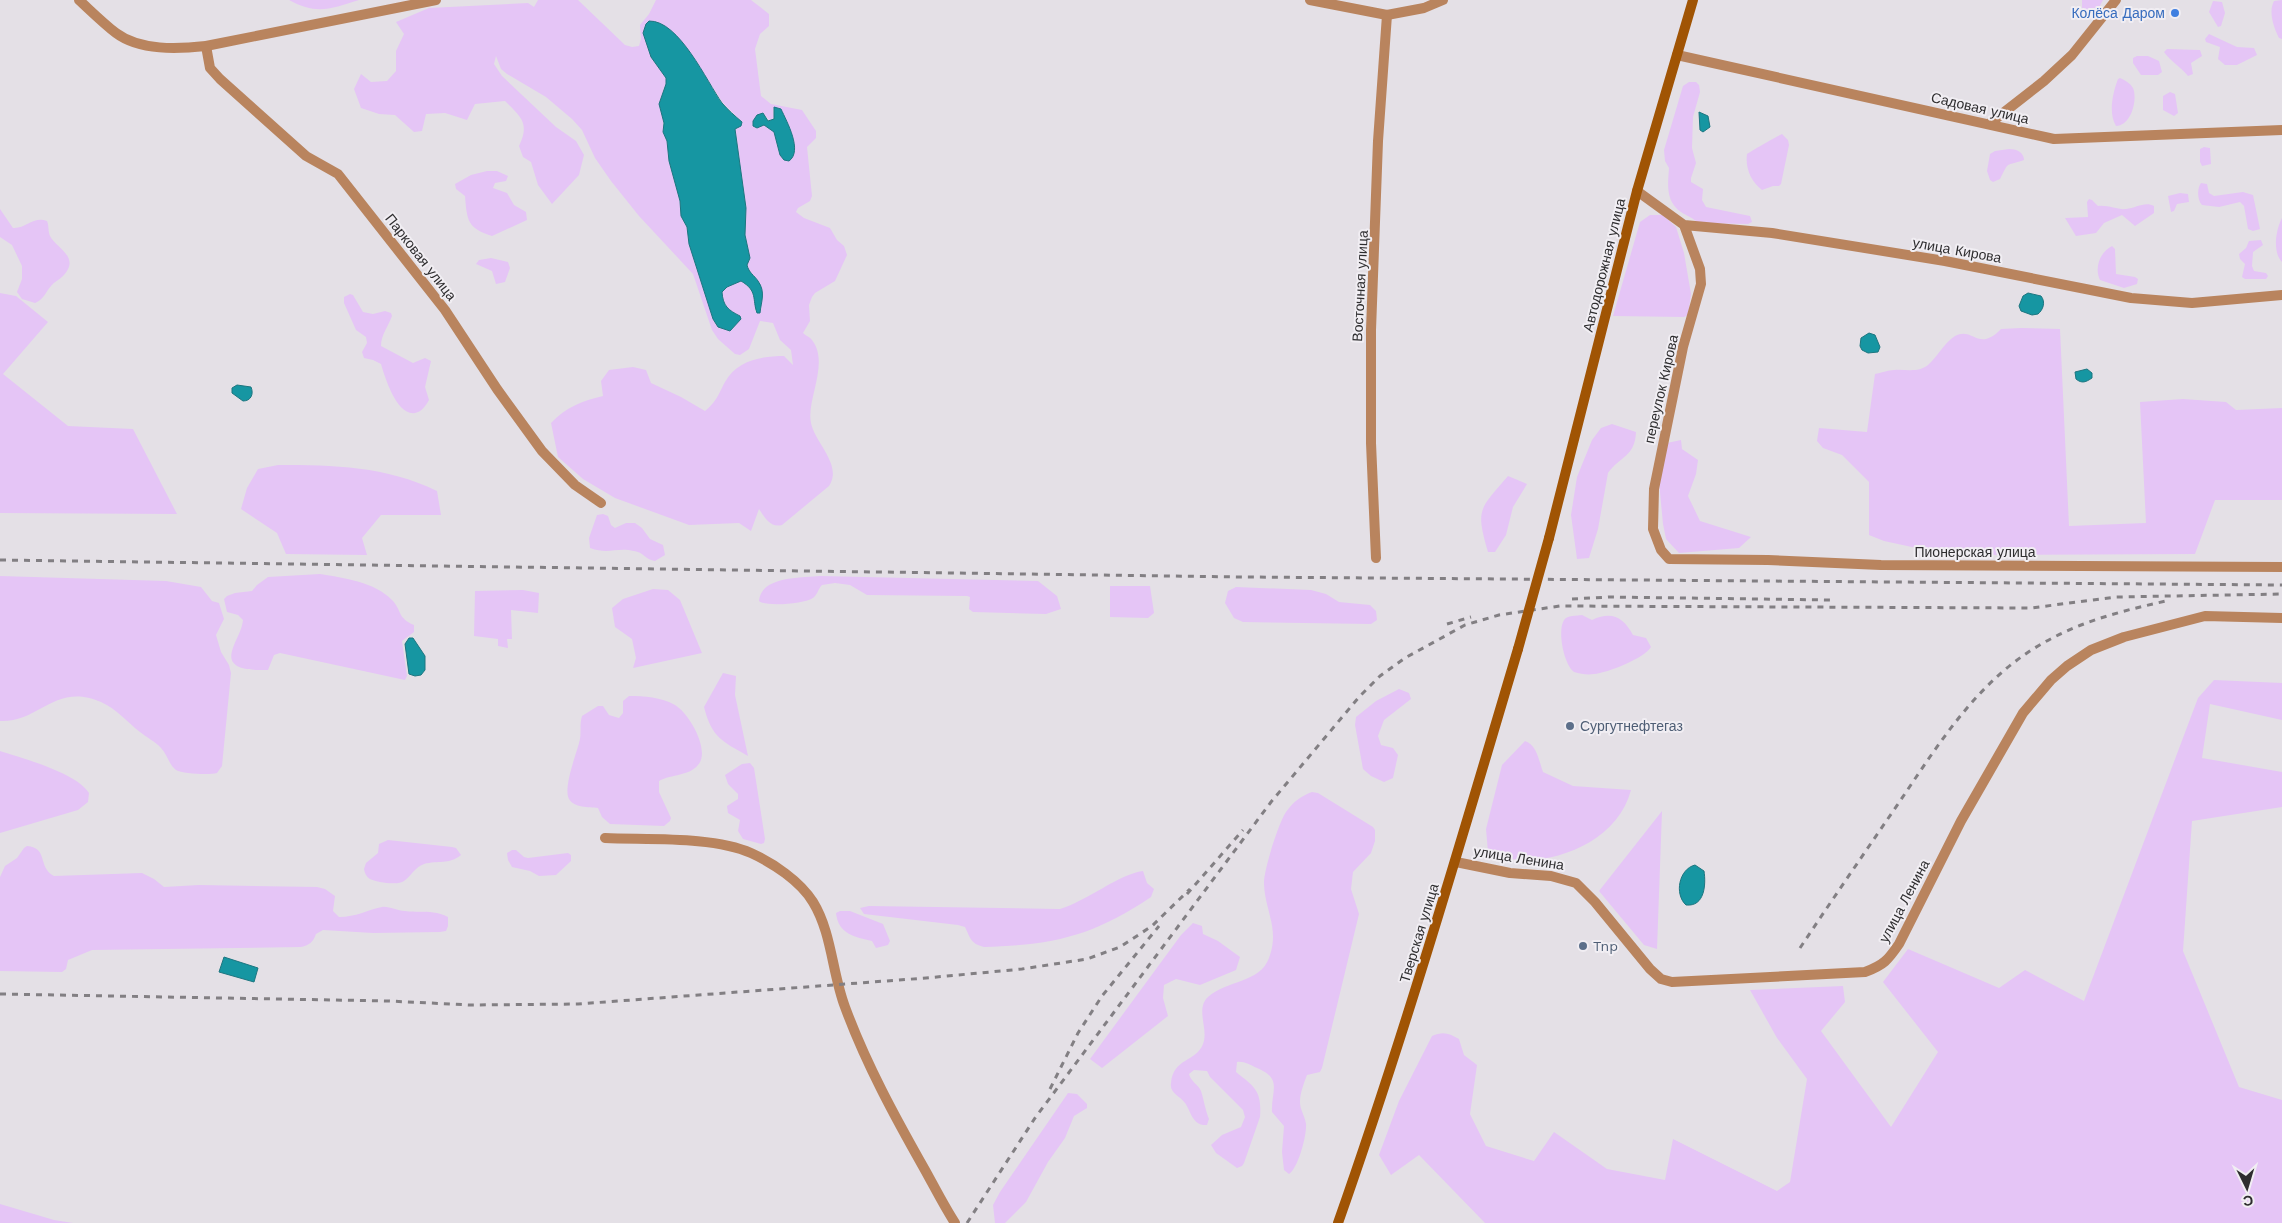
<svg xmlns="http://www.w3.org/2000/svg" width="2282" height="1223" viewBox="0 0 2282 1223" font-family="'Work Sans',sans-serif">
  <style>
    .green { fill: #e5c5f6; fill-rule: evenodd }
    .water { fill: #1696a2; stroke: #1d7680 }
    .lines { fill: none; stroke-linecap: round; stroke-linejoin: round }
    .minor { stroke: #b9845e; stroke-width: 10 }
    .tertiary { stroke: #b9845e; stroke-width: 10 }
    .secondary { stroke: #a05404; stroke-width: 10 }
    .rail { stroke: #827f83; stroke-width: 3; stroke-dasharray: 6 6; stroke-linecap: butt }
    .secondary-bridge { stroke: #a05404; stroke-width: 10 }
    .shop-dot { fill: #3f7fe0; stroke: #f1eef3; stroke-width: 2 }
    .service-dot { fill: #5c6f8a; stroke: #f1eef3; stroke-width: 2 }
    .labels { text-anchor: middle; stroke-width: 4; stroke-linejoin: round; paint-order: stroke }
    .shop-label { font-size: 14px; fill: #366cbe; stroke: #f1eef3; text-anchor: end }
    .street-label { font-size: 14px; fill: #2e2d2f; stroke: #f1eef3 }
    .service-label { font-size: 14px; fill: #4e5e75; stroke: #f1eef3; text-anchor: start }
  </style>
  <rect width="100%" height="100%" fill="#e4e0e6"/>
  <path class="green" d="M289 0H359C331 9 316 15 289 0Z
    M538 0H578L625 45 632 47 639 46 641 39 640 25 649 14 656 0H751L769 14V26L760 34 755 49 761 96 771 104 802 110 816 131V138L807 147 812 196 810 201 798 208 796 212 804 218 830 228 837 240 844 246 847 255 835 281 815 293 812 297 809 305 810 321 803 333C806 336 810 337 812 340 830 363 806 400 811 423 815 443 843 465 829 486L782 525C770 528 765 518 759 509L751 531 739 523 689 525 615 498 583 479 558 457 551 423C566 407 582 401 603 396L601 381 609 370 633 367 646 370 651 383 681 397 705 411C717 401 718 395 725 382 737 360 762 356 784 356L793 365 791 350 780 340 773 323 760 321 749 349 740 355 735 354 718 339 712 330 693 274 639 216 611 181 595 158 582 130 572 119 546 97 507 74 501 69 496 56 494 64 502 76 556 127 576 141 584 155 579 175 552 204 538 185 531 162 523 157 519 146C530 123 521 117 505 101L475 104 467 120 445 113 426 114 422 131 414 132 395 115 379 114 361 108 354 89 361 74 371 82 387 81 396 71V51L404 34 396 22 429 8 528 3 534 7ZM646 24 693 58 723 103 742 122 735 129 746 208 745 235 750 258 747 265C749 273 755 275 758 281 764 292 761 302 760 313L755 311C757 298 752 288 741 281L726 287 722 292C723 306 728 310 740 316L733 329 689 244 687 227 681 216 680 201 669 161 667 141 663 132V90L666 84V78L651 57 643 33ZM773 108 793 138 795 153 780 155 774 132 764 125H760L757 115 763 113 770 121 774 117Z
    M2082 0H2103L2095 15 2085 19 2082 17Z
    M2282 0V39L2279 38C2274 28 2268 12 2274 1Z
    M2213 1 2222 2 2225 13 2221 26 2218 27 2209 12Z
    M2209 34 2237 47 2254 48 2257 55 2237 65H2225L2218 59 2220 47 2206 42 2205 39Z
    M2167 49 2200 50 2202 56 2191 63 2193 74 2188 76C2180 66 2171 62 2164 52Z
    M2137 56H2148L2159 61 2162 72 2158 75H2141L2133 63V58Z
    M2120 78C2125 80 2130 83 2133 88 2138 100 2131 126 2116 126 2108 113 2113 92 2118 79Z
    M1689 82H1696L1699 85 1700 92 1693 117 1692 148 1696 163 1691 178V182L1703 189 1702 200 1706 207 1750 216 1752 222 1748 224 1698 223C1692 217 1687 216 1681 212 1665 201 1668 183 1669 168L1665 161 1664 150 1683 86Z
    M2170 92 2175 94 2178 113 2174 116 2163 110V96Z
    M1782 134 1788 140 1789 145 1781 184 1779 186H1773L1762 190C1751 182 1745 168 1747 154 1751 151 1779 135 1782 134Z
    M2204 147 2210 148 2211 164 2202 166 2200 162V149Z
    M2009 149C2016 149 2024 152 2024 160 2004 167 2010 160 2000 179L1993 182 1990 180 1987 171 1990 154 1995 151Z
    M487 171H497L508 176 506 181 495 183 493 188 507 193 514 205 526 212 527 220 492 236C467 228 467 220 465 196L456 189 455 184 471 175Z
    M2201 183 2207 184 2209 193 2214 196 2243 192 2253 195 2260 229 2253 231 2248 229 2244 206 2240 202 2219 207 2202 205C2197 200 2197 188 2201 183Z
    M2180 193 2188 194 2189 202 2177 204 2174 211 2171 212 2168 196Z
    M2089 199 2092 200 2098 206C2109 205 2118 210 2126 209 2136 208 2145 201 2154 206V213L2135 226 2122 215 2104 223 2096 233 2076 236 2065 218 2088 217 2087 202Z
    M0 209 13 228C26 229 33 216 47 221 49 225 48 232 50 236 57 249 81 257 63 276 59 280 54 282 51 286 45 293 44 299 35 303L22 299 17 292 22 279V266L12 245 0 237Z
    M1650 215H1663L1676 227 1684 253 1691 294 1688 315 1684 317 1613 316 1640 222Z
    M2282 218V262C2272 252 2276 229 2282 218Z
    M2261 240 2263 245 2253 252 2252 266 2254 271 2266 273 2268 276 2266 279H2245L2242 277 2245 264 2240 259 2239 254 2246 248 2249 241Z
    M2112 246 2115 249 2116 274 2135 277 2138 279 2137 284 2124 288 2100 280C2094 268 2100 252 2112 246Z
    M491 258 508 262 510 268 505 282 496 284 492 271 476 264 479 260Z
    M0 293 16 296 48 322 3 374 68 426 133 429 177 514 0 513Z
    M350 294 353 295 363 312 373 314 385 311 391 313 392 316C388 327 381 335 381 346L413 363 425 358 431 361 425 387 429 400C426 405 422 412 415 413 397 416 385 378 381 364L373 360 364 358 362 352 367 343 366 337 356 330 344 303V297Z
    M2021 328 2060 329 2069 526 2146 523 2140 402 2183 399 2226 402 2236 410 2282 408V500H2215L2195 554 1949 555 1884 541 1869 535V482L1842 455 1823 448 1817 441 1819 428 1867 432 1875 374C1881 373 1888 370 1894 370 1906 369 1918 373 1928 365 1937 357 1945 342 1955 336 1973 326 1978 353 2001 329Z
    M1612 424 1636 432C1635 457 1620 456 1608 473L1598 529 1589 558 1577 559 1571 515 1577 477 1592 440 1601 428Z
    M1681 440 1682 449 1698 460 1696 474 1688 496 1700 521 1751 537 1739 548 1679 553 1666 539 1663 524 1659 482 1667 443Z
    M278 465C334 465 386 466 437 491L441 515H381L362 538 367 555 286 554 277 533 241 509 247 488 258 469Z
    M1508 476 1527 484 1513 507 1506 535 1495 552H1488C1475 508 1480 509 1508 476Z
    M603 514 608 516 611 525 615 528 626 523H635L642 528 650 539 663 545 665 555 655 561C646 560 643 552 634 551 616 547 609 555 590 548L589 538 597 515Z
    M320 574C344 578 375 582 392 600 402 610 397 618 414 625V632L402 641 407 676 405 680 280 653 274 655 268 670C256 670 226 672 232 651 235 640 242 631 243 620L238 615 227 612 224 599 227 596 235 593 252 591 257 585 268 577Z
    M0 576 166 581 201 587 212 601 219 603 224 619 216 635 221 652 229 665 231 673 222 766 217 773C210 775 183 774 176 770 169 765 167 754 161 748 155 741 147 738 140 732 127 722 117 709 101 702 55 682 39 723 0 721Z
    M820 576 1038 581 1057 596 1061 609 1046 614 973 612 969 609 970 597 967 596 867 595 850 585 835 583 822 585C818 589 818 594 813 598 805 604 765 607 759 601 761 576 801 578 820 576Z
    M1110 586H1150L1154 613 1148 618 1110 617Z
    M1236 587 1311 590 1326 594 1339 602 1370 605 1376 611 1377 620 1371 624 1243 622 1234 618 1225 603 1228 591Z
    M653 589 668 590 680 600 702 653 633 668 636 658 632 639 615 627 612 608 623 599Z
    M523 590 539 593 538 613 511 610 512 639H507L508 648 498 646V639L474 636 475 591Z
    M1582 615 1592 620C1612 611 1623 617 1633 635L1646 638 1651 647C1645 658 1607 673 1594 674 1587 675 1581 674 1574 672 1564 665 1557 631 1564 620 1567 615 1577 616 1582 615Z
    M723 673 736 676 735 695 748 756C722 741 712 738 704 707Z
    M2214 680 2282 683V720L2210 704 2202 758 2282 772V807L2192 821 2183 951 2239 1087 2282 1100V1223H1485L1419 1155 1391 1175 1379 1155 1399 1101 1432 1036C1443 1031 1449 1033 1459 1039L1464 1055 1477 1065 1470 1114 1486 1146 1534 1161 1554 1132 1607 1169 1665 1180 1673 1139 1777 1191 1790 1182 1807 1079 1777 1038 1750 990 1843 986 1845 1002 1821 1031 1891 1127 1938 1052 1883 982 1908 949 1999 988 2025 970 2084 1001 2198 698Z
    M1399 689 1409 693 1411 699 1384 720 1378 736 1381 745 1393 748 1398 755 1393 778 1384 782 1371 776 1363 769 1355 725 1356 717 1376 701Z
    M629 696C644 696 661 697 675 705 689 713 711 751 698 765 689 776 672 774 659 781V792L671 818 670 821 664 826 610 824 602 817 598 808C589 807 574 808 569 799 563 788 576 755 579 743 582 734 579 725 582 716L598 706H603L609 715 619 718 623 713V701Z
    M1525 741C1537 745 1539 761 1543 772L1573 786 1631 790C1619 836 1567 861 1522 860 1511 860 1498 855 1488 852L1486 829 1502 765Z
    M0 751C22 758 77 773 89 793L88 802 78 810 0 833Z
    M750 763 754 768 765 839 764 843 761 844 743 839 738 831 740 820 728 813 727 806 738 799V794L728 784 725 775 742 764Z
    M1312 792 1318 793 1373 827 1375 830V841L1371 853 1353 872 1351 889 1359 914 1322 1068 1320 1072 1307 1075C1304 1083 1300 1093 1300 1102 1300 1110 1305 1116 1306 1124 1307 1135 1298 1169 1289 1174L1284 1170 1282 1152 1284 1126 1272 1112C1271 1090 1283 1079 1257 1068 1250 1065 1244 1061 1237 1062L1236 1072C1255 1087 1262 1091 1260 1117L1244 1163 1242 1166 1237 1168 1216 1153 1211 1145 1222 1135 1241 1127 1245 1117 1243 1110 1210 1077 1207 1071 1194 1070 1189 1074C1191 1082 1198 1084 1201 1091 1204 1100 1205 1109 1209 1119L1207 1125C1192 1126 1191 1111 1185 1103 1180 1096 1169 1093 1171 1083 1173 1058 1196 1062 1203 1044 1209 1029 1195 1009 1208 997 1227 980 1260 983 1269 958 1280 929 1265 911 1264 884 1263 872 1279 822 1286 812 1293 802 1301 796 1312 792Z
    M1662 811 1657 949 1644 945 1599 891Z
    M388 840 452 847 456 848 461 855C449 865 438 860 424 864 415 867 411 876 404 881 398 886 376 882 370 879 366 876 365 874 364 869L366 863 378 853 379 844Z
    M27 846C49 848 37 867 54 876L142 873 154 879 164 887 199 885 317 887 325 889 335 896 333 911 339 917C356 917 367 910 382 907 389 906 397 911 405 911 420 913 433 909 448 917V926L446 931 440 932 373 933 323 930 316 934C313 942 310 945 301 947L92 950 68 960 66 969 62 972 0 971V877L5 866 17 858 24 848Z
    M512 850H516L524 857 528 858 568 853 571 855V861L556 875 539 876 530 871 512 867 508 860 507 853Z
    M1143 871 1147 883 1154 889 1151 897C1093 936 1054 945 984 947 970 943 971 939 965 927L958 925 864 914 860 908 869 906 1060 909C1087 901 1119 874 1143 871Z
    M840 911H850L883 924 890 941 888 945 876 948 872 941C855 937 838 934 836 913Z
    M1193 923 1202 926 1203 934 1218 941 1240 957 1236 970 1200 985 1176 979 1164 985 1163 998 1168 1016 1102 1068 1090 1059 1181 935Z
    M1068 1093 1077 1094 1087 1104V1108L1074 1116 1065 1138 1048 1162 1026 1202 1005 1223H995L993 1205 1000 1192Z
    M0 1204 54 1220 73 1223H0Z"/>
  <path class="water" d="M649 21C679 20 707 82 722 103 728 110 735 116 742 122L741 126 735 129 746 208 745 235 750 258 747 265C749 273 754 275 758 281 766 292 761 302 760 313H757C752 299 758 291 741 281L727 287 722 292C723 306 728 310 740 316L741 319 730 331 718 327 713 319 689 244 687 227 681 216 680 201 669 161 667 141 663 132 664 123 659 104 666 84V78L651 57 643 33 646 24Z
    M774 107 781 109C787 122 803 151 789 161L784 160 780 155 774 132 764 125 757 128 753 126V121L757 115 763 113 768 121 774 119Z
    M1699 112 1708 116 1710 127 1703 132 1700 130Z
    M2028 293 2041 296C2046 302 2043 310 2038 314L2032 315 2021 311 2019 306 2023 296Z
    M1869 333 1875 335 1880 347 1878 352 1868 353 1862 350 1860 346 1861 338Z
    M2087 369 2092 373V378C2086 382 2082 384 2076 379L2075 372Z
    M237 385 251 387C254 394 251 401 243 401L232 393V388Z
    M409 638H413L425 656V670L421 675 415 676 409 674 405 644Z
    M1695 865 1704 871C1706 884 1705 907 1686 905 1674 894 1679 869 1695 865Z
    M224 957 258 968 254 982 219 972Z"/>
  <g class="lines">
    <path class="minor" d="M206 46 210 68 220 79 306 156 338 174 445 310 497 389 542 451 575 485 601 503
      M1677 55 2054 139 2282 130
      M1989 124 2044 81 2072 55 2116 0
      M1637 191 1684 225 1772 233 1945 261 2131 298 2192 303 2282 295
      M1684 225 1700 269 1701 284 1683 347 1654 489 1653 529 1661 550 1669 559 1768 560 1881 565 2282 567
      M1376 558 1371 443V330L1378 141 1387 15
      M605 838C647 840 714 836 751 853 773 863 800 881 813 902 832 933 832 973 845 1007 866 1064 895 1117 925 1170 935 1188 944 1206 955 1223
      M1456 862 1510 873 1551 876 1576 883 1595 902 1650 969 1661 979 1672 982 1865 972C1884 965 1888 960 1899 944L1961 821 2023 713 2051 680 2067 666 2091 650 2124 637 2205 616 2282 618"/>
    <path class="tertiary" d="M79 0C91 11 103 23 116 33 140 51 178 49 206 46L436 0
      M1310 0 1387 15 1424 8 1443 0"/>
    <path class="secondary" d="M1549 538 1637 191 1693 0
      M1338 1223C1405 1033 1461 841 1518 649"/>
    <path class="rail" d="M0 560 1245 577 2282 585
      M1572 599 1609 597 1832 600
      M1447 624 1471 617
      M1187 894 1243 830
      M1800 948C1832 900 1865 852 1898 804 1938 745 1976 683 2038 646 2078 622 2121 611 2166 601
      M0 994 389 1001 470 1005 578 1004 926 978 1022 969 1087 959 1120 947 1152 926 1190 889
      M1050 1089 1078 1033 1102 996 1159 926
      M967 1223 1035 1118 1271 802 1359 697 1380 676 1405 658 1465 625 1499 615 1560 606 2031 608 2116 597 2282 594"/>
    <path class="secondary-bridge" d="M1518 649 1549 538"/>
  </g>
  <circle class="shop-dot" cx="2175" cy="13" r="5"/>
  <g class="service-dot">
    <circle cx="1570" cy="726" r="5"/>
    <circle cx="1583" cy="946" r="5"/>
  </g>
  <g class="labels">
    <g class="shop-label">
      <text x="2165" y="18">Колёса Даром</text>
    </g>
    <g class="street-label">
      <text transform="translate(1980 108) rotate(13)" y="5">Садовая улица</text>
      <text transform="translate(1957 250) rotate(10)" y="5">улица Кирова</text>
      <text transform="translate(421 257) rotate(52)" y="5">Парковая улица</text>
      <text transform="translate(1604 265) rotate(-76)" y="5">Автодорожная улица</text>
      <text transform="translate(1360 286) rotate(-87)" y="5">Восточная улица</text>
      <text transform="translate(1661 389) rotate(-77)" y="5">переулок Кирова</text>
      <text x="1975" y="557">Пионерская улица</text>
      <text transform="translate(1519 858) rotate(9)" y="5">улица Ленина</text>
      <text transform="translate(1904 901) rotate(-62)" y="5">улица Ленина</text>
      <text transform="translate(1419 933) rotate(-73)" y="5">Тверская улица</text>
    </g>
    <g class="service-label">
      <text x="1580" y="731">Сургутнефтегаз</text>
      <text x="1593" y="951">Tnp</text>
    </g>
  </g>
  <g transform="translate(2247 1188) rotate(175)" stroke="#f1eef3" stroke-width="4" paint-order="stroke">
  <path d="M0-4L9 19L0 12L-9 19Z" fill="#2e2d2f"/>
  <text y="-8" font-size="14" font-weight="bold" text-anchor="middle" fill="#2e2d2f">С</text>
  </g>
</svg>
